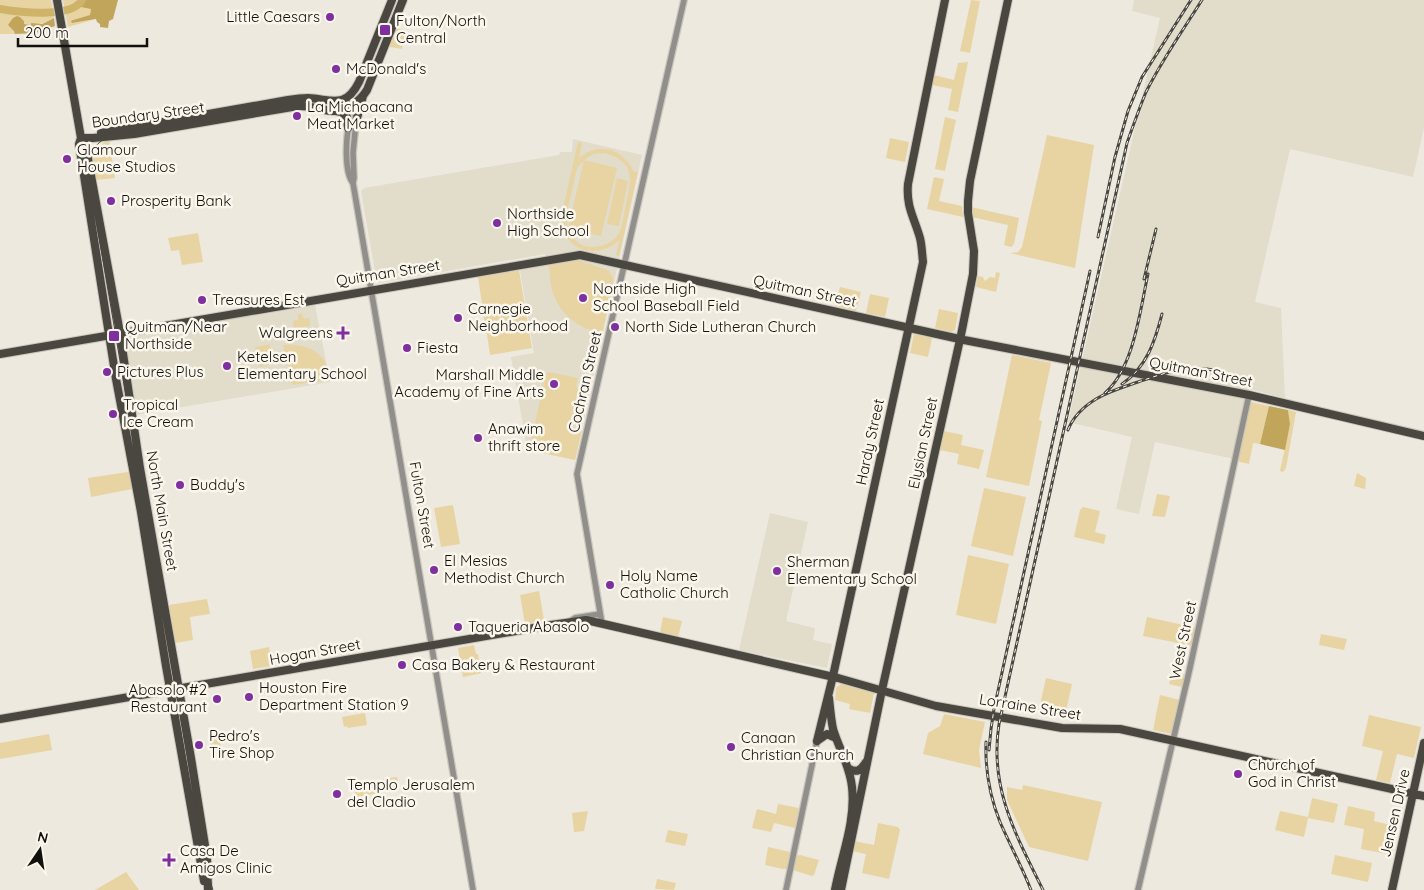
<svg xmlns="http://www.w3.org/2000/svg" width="1424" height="890" viewBox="0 0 1424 890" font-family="Quicksand,sans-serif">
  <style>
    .built { fill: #e2dcca }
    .green { fill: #e7d4a2; fill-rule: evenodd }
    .forest { fill: #c1a55b }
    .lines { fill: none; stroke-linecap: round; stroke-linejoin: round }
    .river { stroke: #cfb369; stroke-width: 8 }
    .minor-casing { stroke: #cac6bd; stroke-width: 8 }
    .major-casing { stroke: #cac6bd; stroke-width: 10 }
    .minor { stroke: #918f8b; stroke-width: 5.5 }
    .major { stroke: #4a4740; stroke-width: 8 }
    .tram { stroke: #494742; stroke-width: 1 }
    .rail-casing { stroke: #494742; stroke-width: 3 }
    .rail { stroke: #faf6ec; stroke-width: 1; stroke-dasharray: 4; stroke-linecap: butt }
    .poi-dot { fill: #7f2f9f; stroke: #faf6ec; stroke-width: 2 }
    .labels { text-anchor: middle; stroke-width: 5; stroke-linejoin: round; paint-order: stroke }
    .poi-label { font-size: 15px; fill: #13110e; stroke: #faf6ec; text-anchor: start }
    .street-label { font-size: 15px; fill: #13110e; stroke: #faf6ec }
  </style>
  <rect width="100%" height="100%" fill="#ede9de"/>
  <path class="built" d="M1134 0H1424V128L1413 177 1290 149 1255 302 1281 308 1285 398 1250 389 1234 459 1155 442 1139 514 1116 509 1132 437 1068 422 1160 18 1132 11Z
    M573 139 642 155 575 460 529 450 527 447 511 357 534 353 520 270 548 265 545 254 379 283 376 277 361 191 364 188 559 155 560 152H572Z
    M315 305 330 382 136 415 125 350 127 337Z
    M770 513 808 522 786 621 815 628 813 640 832 644 827 668 739 650Z"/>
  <path class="green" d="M0 0H51L54 18C40 24 39 26 23 24L24 21 20 17 15 31V34H0Z
    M63 0H83L82 3 91 9 90 15 73 20 72 23 93 20 68 27Z
    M971 0 980 1 970 53 960 51Z
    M395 28 406 30 402 49 390 47 388 43Z
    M968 62 958 112 948 110 952 89 932 85 934 75 954 80 958 63Z
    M945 117 956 120 945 171 935 169Z
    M1047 135 1094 145 1075 268 1010 253 1018 252 1022 247Z
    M890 138 909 142 905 162 886 158Z
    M109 139 115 178 96 180 92 158 99 146Z
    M578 142 582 143 579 158C599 141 623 148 634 172H638L619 256 616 255 619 240C606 254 581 255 569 240 563 233 562 226 561 217ZM604 153C635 161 632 178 626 204 624 212 623 223 620 231 614 245 594 251 580 244 574 240 571 235 568 229L601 236 617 168 584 160 593 154ZM584 160 568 229 566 217 577 168Z
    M934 177 944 179 939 201 962 206 963 217 927 209Z
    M617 178 628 181 619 226 607 224Z
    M971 207 1019 218 1014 244 1011 247 1004 245 1008 225 972 217Z
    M198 233 203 262 182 265 179 250 171 251 168 238Z
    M577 260 608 270 613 278V286L602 333C580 329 560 315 553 293 550 284 550 274 549 265Z
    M519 270 532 348 490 355 487 334 474 325 485 323 483 315 473 316 475 310 482 304 478 277Z
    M996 272 1000 273 996 292 976 287 978 276 983 277 985 281 990 277 995 278Z
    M840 287 861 292 856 311 835 306Z
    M870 294 889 298 885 317 866 313Z
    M939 309 958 313 955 330 951 332 935 328Z
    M301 313 304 319 309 318 310 326 294 328 293 321 298 320V315Z
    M914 334 932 338 928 357 910 353Z
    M270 344 274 364 259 367 255 347Z
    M283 345C299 344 318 347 326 364 328 369 328 375 329 380L292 385Z
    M1012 355 1051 363 1039 420 1042 421 1029 486 986 477Z
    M549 372 578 378 576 386 579 389 569 427 582 430 575 460 529 450 546 373H548Z
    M1250 402 1269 406 1260 444 1253 443 1249 464 1240 462 1238 460Z
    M1288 410 1296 412 1286 468 1283 472 1280 471 1290 424Z
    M944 431 963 435 961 445 984 450 979 469 957 464 959 454 940 450Z
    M128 472 131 474 132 489 91 497 88 478Z
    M1357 473 1366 478 1365 489 1354 486Z
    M984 488 1026 497 1013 556 971 546Z
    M1157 494 1170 496 1165 517 1152 516Z
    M453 505 460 544 441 547 434 508Z
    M1083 507 1100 511 1095 532 1106 535 1104 544 1074 537 1080 510Z
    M968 555 1009 564 996 624 956 615Z
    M539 591 544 620 525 624 520 595Z
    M207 599 210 614 190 617 193 640 175 643 169 605Z
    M663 617 682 621 678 637 660 633Z
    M1147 617 1197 628 1193 646 1143 636Z
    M1321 634 1347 639 1344 650 1319 645Z
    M474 645 476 654H478L482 673 463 677 458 648Z
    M269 647 272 666 253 669 250 651Z
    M1172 671 1185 675 1182 687 1169 684Z
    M1046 678 1072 684 1066 711 1040 705Z
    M841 684 874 693 870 713 849 709 850 704 835 700 836 688Z
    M1160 695 1180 700 1173 733 1172 734 1153 730Z
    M365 713 367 725 348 728 347 726 344 727 342 717Z
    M944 714 985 722 979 750 981 768 923 754 928 733 940 726Z
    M1369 715 1421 727 1414 758 1397 754 1390 783 1376 780 1383 751 1362 746Z
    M218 728 221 747 211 748 209 729Z
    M49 734 52 750 0 759V743Z
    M397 777 399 789 386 792 383 779Z
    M377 783 379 793 356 797 354 787Z
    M1023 785 1102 802 1088 861 1029 847 1007 800V787L1022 790Z
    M1312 798 1338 804 1334 823 1308 818 1304 837 1275 830 1280 811 1308 817Z
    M778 804 799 808 795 828 774 823 771 832 752 828 757 809 776 814Z
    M1348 806 1375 812 1374 821 1398 827 1392 855 1361 849 1364 829 1344 825Z
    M588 811 584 831 574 832 572 813Z
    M878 823 898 827 900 830 889 879 862 873 866 854 852 851 854 841 874 845Z
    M668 830 688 834 685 846 665 842Z
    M768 847 790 852 787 869H783L765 865Z
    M800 855 819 860 814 875 812 876 793 870 796 856Z
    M1335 855 1372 863 1368 882 1331 874Z
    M126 872 139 890H95Z
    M657 879 676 883 674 890 655 889Z"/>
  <path class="forest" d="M83 0H118L113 19 109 21 108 28 100 27V24L97 22 96 19 72 23 71 21 73 20 90 15 91 9 81 7 79 5Z
    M17 16 20 17 24 21V24L31 25V23L42 24 54 18 55 26 36 33 15 34 14 31 8 25 13 18Z
    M1269 406 1288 410 1290 424 1285 450 1260 444Z"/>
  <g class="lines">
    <path class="river" d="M0 9C18 12 72 19 82 0"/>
    <g class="minor-casing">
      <path id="minor" d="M346 98 355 112 356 122 353 153 354 178 353 183 473 890
        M349 125C346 139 344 172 353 183
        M569 622 575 618 600 614
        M602 624 577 474 684 0
        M786 890 817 741
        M1138 890 1189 672 1249 395"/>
    </g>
    <g class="major-casing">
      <path id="major" d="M57 0 81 138 86 146 88 159 120 333 140 468 191 758 207 858 208 890
        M336 111 341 112 347 117 348 128
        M356 122 363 96
        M101 133 288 100C294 99 301 98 308 98 331 99 345 110 359 82L392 0
        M81 138 79 144 116 379 141 512 166 666 204 881
        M81 138H93L134 134 298 106C311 105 322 111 334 111 348 111 360 101 367 90L403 0
        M0 354 580 255 964 340 1249 395 1424 436
        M829 698C830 708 831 719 833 729 839 749 850 766 852 787 856 822 841 857 835 890
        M0 719 551 625 586 620 838 678 936 706 1062 728 1120 729 1424 796
        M817 741 833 676 923 262C922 254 922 246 920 238 914 217 906 207 908 184L945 0
        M817 741 827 734 836 738
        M848 768C857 774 861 770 866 762
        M841 890 882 690 961 335 973 274 974 251 968 213V201L970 181 1008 0
        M1392 890 1424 743"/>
    </g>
    <use href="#minor" class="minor"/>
    <use href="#major" class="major"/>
    <path class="tram" d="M213 890 206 868 203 849 88 172C87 154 96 140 114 135L297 103C326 102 344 120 365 88L399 0"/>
    <g class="rail-casing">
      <path id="rail" d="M1098 237 1115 157 1128 111 1142 77 1191 0
        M1144 279 1156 229
        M1122 384C1147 367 1155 341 1162 314
        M1105 393C1134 368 1140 310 1148 274
        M1068 430C1073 417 1083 407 1096 399 1109 391 1124 387 1138 382 1162 374 1188 364 1213 370
        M986 742C985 770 990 797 1000 822 1010 845 1022 867 1031 890
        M989 750 991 729 994 709 1090 271
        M1043 890C1016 835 989 788 999 724L1127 143C1133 126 1139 109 1146 92 1162 60 1183 30 1202 0"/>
    </g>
    <use href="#rail" class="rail"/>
  </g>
  <g class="poi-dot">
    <circle cx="330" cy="17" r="5"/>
    <rect x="379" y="24" width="12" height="12" rx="2.5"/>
    <circle cx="336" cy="69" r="5"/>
    <circle cx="297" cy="116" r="5"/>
    <circle cx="67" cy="159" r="5"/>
    <circle cx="111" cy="201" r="5"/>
    <circle cx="497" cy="223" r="5"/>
    <circle cx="583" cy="298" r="5"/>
    <circle cx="202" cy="300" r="5"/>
    <circle cx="458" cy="318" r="5"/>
    <circle cx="615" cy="327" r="5"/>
    <path d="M340.5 325.5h5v5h5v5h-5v5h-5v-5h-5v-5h5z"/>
    <rect x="108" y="330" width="12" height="12" rx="2.5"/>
    <circle cx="407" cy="348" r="5"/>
    <circle cx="227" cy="366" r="5"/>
    <circle cx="107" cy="372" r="5"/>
    <circle cx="554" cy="384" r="5"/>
    <circle cx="113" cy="414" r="5"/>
    <circle cx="478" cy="438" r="5"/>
    <circle cx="180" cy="485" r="5"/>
    <circle cx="434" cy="570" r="5"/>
    <circle cx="777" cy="571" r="5"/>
    <circle cx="610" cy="585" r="5"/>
    <circle cx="458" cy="627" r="5"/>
    <circle cx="402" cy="665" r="5"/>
    <circle cx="249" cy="697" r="5"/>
    <circle cx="217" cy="699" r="5"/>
    <circle cx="199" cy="745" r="5"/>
    <circle cx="731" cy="747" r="5"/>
    <circle cx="1238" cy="774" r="5"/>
    <circle cx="337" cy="794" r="5"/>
    <path d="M166.5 852.5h5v5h5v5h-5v5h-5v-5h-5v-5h5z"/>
  </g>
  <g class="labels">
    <g class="poi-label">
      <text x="320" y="22" text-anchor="end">Little Caesars</text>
      <text x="396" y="26">Fulton/North<tspan x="396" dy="17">Central</tspan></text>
      <text x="346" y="74">McDonald's</text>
      <text x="307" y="112">La Michoacana<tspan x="307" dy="17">Meat Market</tspan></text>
      <text x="77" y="155">Glamour<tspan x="77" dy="17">House Studios</tspan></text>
      <text x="121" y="206">Prosperity Bank</text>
      <text x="507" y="219">Northside<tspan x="507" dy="17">High School</tspan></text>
      <text x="593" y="294">Northside High<tspan x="593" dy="17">School Baseball Field</tspan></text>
      <text x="212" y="305">Treasures Est</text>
      <text x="468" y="314">Carnegie<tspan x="468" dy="17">Neighborhood</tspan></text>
      <text x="125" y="332">Quitman/Near<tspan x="125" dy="17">Northside</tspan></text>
      <text x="625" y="332">North Side Lutheran Church</text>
      <text x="333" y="338" text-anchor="end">Walgreens</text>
      <text x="417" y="353">Fiesta</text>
      <text x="237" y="362">Ketelsen<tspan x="237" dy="17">Elementary School</tspan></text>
      <text x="117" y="377">Pictures Plus</text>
      <text x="544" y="380" text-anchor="end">Marshall Middle<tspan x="544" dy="17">Academy of Fine Arts</tspan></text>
      <text x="123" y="410">Tropical<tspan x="123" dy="17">Ice Cream</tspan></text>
      <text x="488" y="434">Anawim<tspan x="488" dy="17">thrift store</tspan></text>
      <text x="190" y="490">Buddy's</text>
      <text x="444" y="566">El Mesias<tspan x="444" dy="17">Methodist Church</tspan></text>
      <text x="787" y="567">Sherman<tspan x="787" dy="17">Elementary School</tspan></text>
      <text x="620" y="581">Holy Name<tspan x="620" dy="17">Catholic Church</tspan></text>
      <text x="468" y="632">Taqueria Abasolo</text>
      <text x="412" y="670">Casa Bakery &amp; Restaurant</text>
      <text x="259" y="693">Houston Fire<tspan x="259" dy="17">Department Station 9</tspan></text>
      <text x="207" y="695" text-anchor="end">Abasolo #2<tspan x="207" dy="17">Restaurant</tspan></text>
      <text x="209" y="741">Pedro's<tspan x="209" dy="17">Tire Shop</tspan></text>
      <text x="741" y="743">Canaan<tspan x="741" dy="17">Christian Church</tspan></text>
      <text x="1248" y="770">Church of<tspan x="1248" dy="17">God in Christ</tspan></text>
      <text x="347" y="790">Templo Jerusalem<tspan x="347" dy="17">del Cladio</tspan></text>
      <text x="180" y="856">Casa De<tspan x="180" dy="17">Amigos Clinic</tspan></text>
    </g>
    <g class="street-label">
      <text transform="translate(148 115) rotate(-8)" y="5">Boundary Street</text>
      <text transform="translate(388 273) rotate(-9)" y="5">Quitman Street</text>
      <text transform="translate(805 291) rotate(12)" y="5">Quitman Street</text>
      <text transform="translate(1201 372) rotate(11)" y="5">Quitman Street</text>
      <text transform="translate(585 382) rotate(-77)" y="5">Cochran Street</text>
      <text transform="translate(870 442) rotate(-78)" y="5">Hardy Street</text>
      <text transform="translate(923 443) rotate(-78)" y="5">Elysian Street</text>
      <text transform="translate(422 505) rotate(80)" y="5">Fulton Street</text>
      <text transform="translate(162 511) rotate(80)" y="5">North Main Street</text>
      <text transform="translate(1183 640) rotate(-78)" y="5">West Street</text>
      <text transform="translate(315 652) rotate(-10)" y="5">Hogan Street</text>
      <text transform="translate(1030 707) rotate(9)" y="5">Lorraine Street</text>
      <text transform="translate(1395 813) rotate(-77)" y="5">Jensen Drive</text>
    </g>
  </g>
  <g transform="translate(40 850) rotate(13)" stroke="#faf6ec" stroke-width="4" paint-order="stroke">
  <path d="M0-4L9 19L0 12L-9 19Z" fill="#13110e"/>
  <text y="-8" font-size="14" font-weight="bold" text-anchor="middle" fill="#13110e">N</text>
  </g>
  <path d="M18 38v8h129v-8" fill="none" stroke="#13110e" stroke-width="2.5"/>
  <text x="25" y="38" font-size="15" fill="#13110e" stroke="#faf6ec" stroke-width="4" paint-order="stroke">200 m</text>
</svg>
